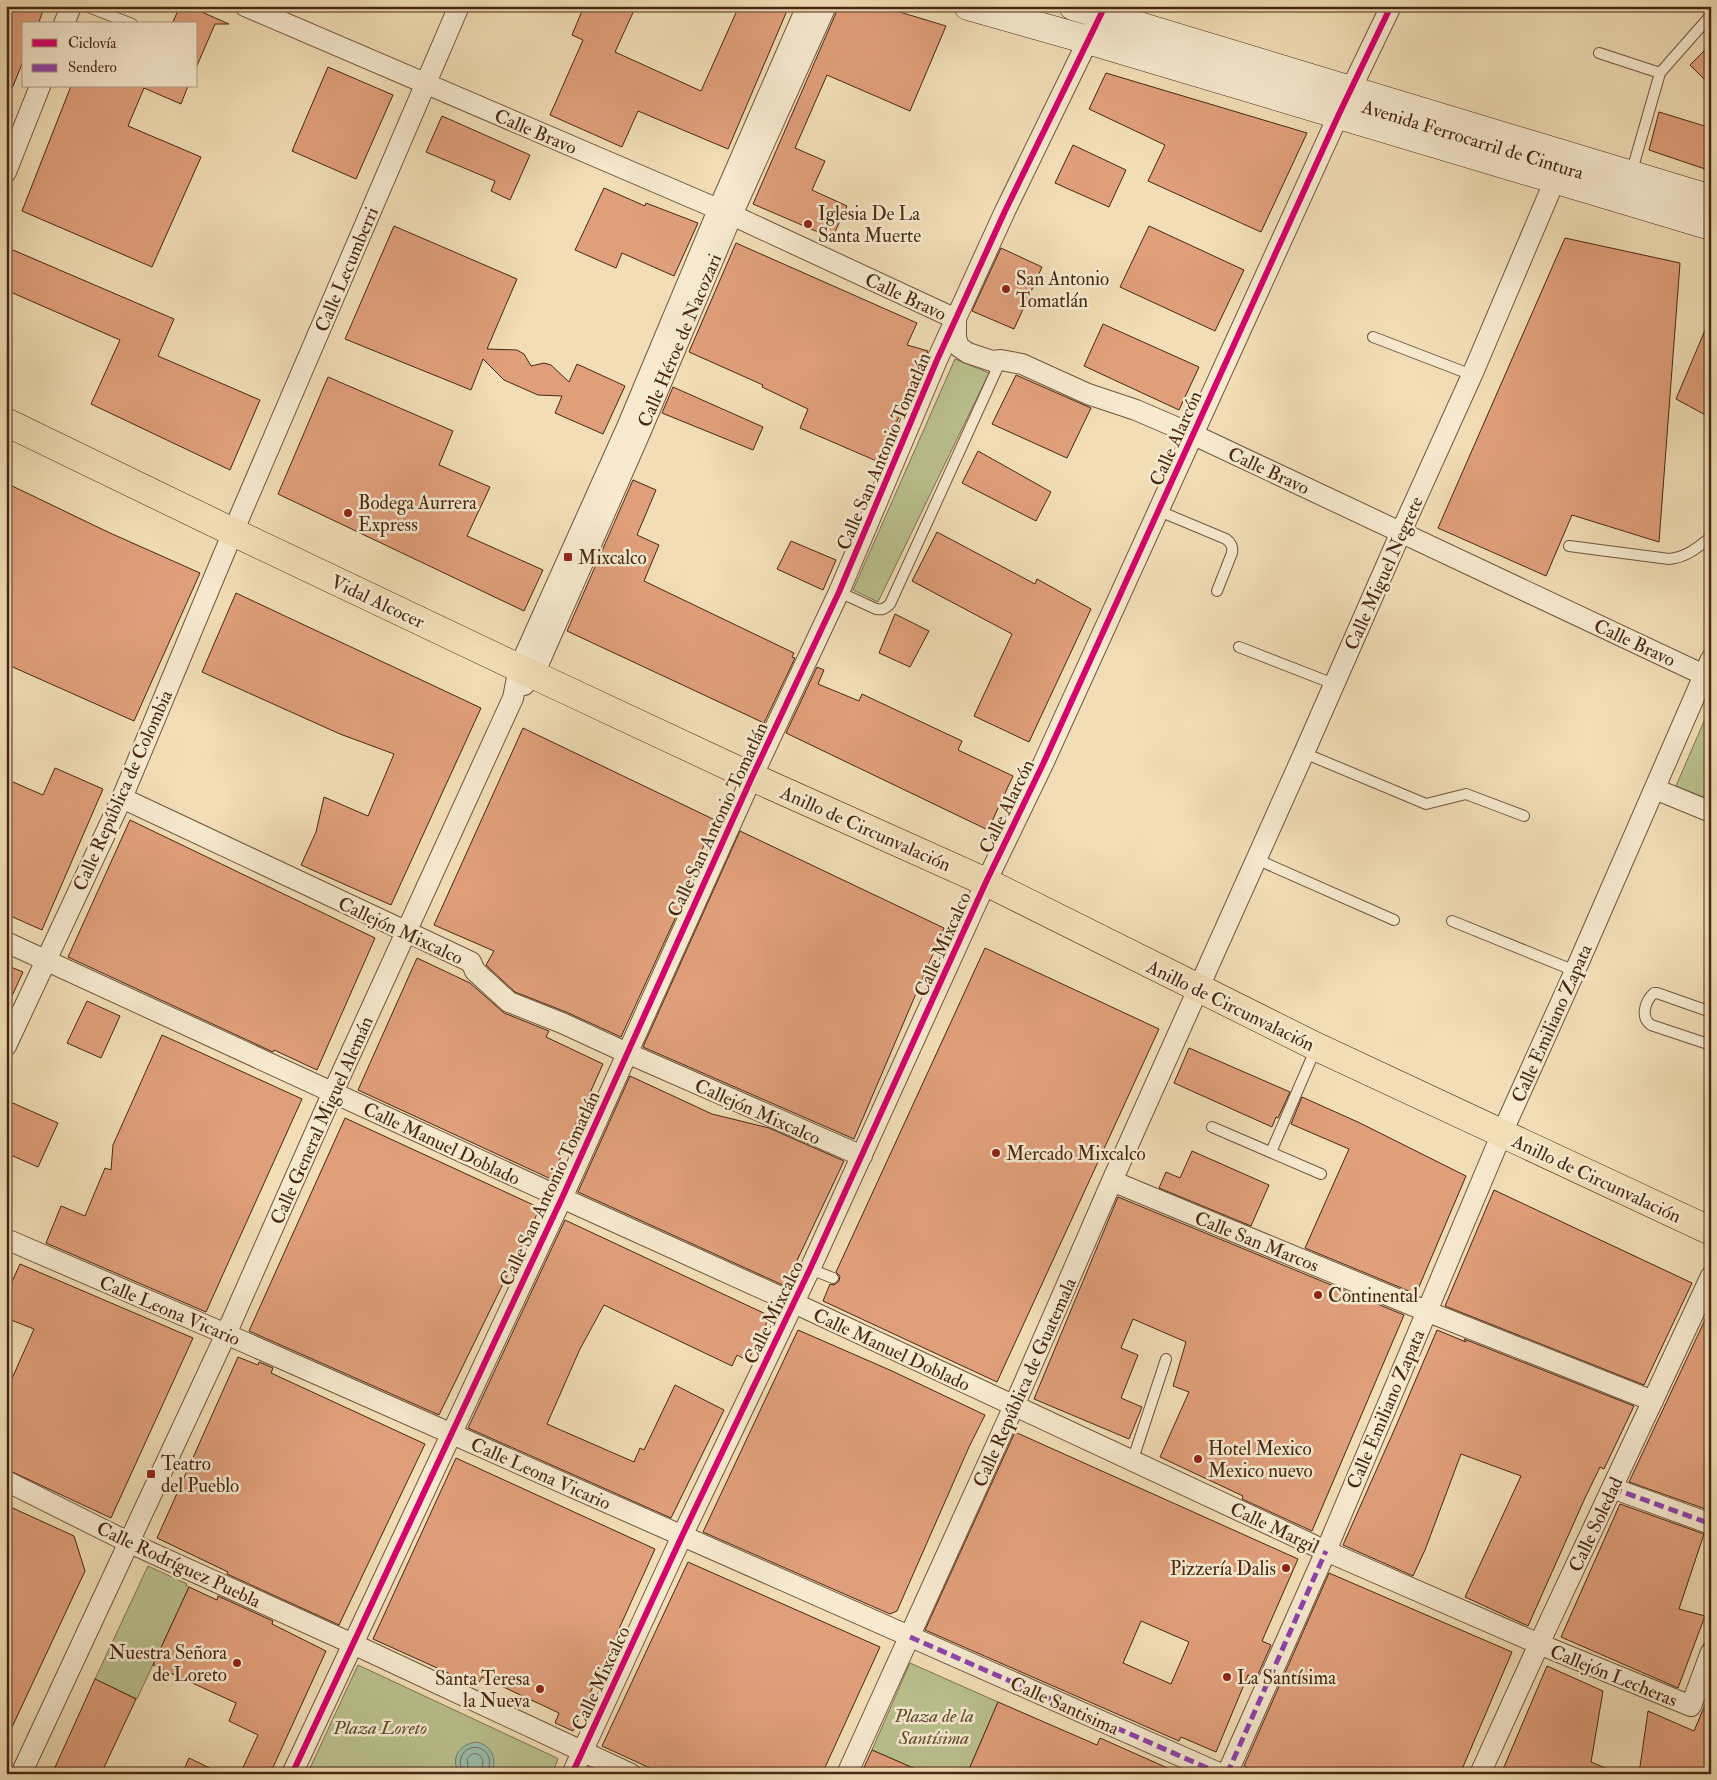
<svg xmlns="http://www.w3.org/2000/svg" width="1717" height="1780" viewBox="0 0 1717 1780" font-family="'IM FELL Double Pica',serif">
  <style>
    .green { fill: #bac18e; stroke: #817450 }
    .water { fill: #9bbcab; stroke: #7a806e }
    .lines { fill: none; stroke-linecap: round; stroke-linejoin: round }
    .shore { stroke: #72725e; stroke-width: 1 }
    .building { fill: #e09f7b; stroke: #482712; fill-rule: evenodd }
    .lane-casing { stroke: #72553b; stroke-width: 12 }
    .street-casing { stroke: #72553b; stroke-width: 22 }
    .secondary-casing { stroke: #482712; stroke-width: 29 }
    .primary-casing { stroke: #482712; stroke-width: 29 }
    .lane { stroke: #f7ead0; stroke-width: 10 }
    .street { stroke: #f7ead0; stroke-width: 20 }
    .secondary { stroke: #f7ead0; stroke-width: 28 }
    .primary { stroke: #f2deb6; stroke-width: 28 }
    .quiet { stroke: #8e44ad; stroke-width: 5; stroke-dasharray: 10 5; stroke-linecap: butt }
    .cycleway-casing { stroke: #f7ead0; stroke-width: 9 }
    .cycleway { stroke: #d6006c; stroke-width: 6 }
    .poi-dot { fill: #8f2418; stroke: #f7ead0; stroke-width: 2 }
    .labels { text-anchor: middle; stroke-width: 5; stroke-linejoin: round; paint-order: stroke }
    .street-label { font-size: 19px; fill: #482712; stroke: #f7ead0 }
    .poi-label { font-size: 19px; fill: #482712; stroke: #f7ead0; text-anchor: start }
    .park-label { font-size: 19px; font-style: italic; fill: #644e31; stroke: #f7ead0 }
  </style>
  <rect width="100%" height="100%" fill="#f2deb6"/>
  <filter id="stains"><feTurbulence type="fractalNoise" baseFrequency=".004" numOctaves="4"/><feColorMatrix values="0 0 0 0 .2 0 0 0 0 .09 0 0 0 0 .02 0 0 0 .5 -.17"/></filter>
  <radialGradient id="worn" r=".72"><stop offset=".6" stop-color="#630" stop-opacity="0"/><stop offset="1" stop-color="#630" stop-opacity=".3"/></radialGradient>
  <path class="green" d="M955 359 989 373 878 602 853 590Z
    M1711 705V800L1676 786Z
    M148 1566 187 1584 186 1586 189 1587 137 1699 95 1679Z
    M910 1663 998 1702 967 1774H927L872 1750Z
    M358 1665 557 1758 558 1759 552 1774H324L310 1768Z"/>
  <path class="water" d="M477 1742C492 1746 497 1758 492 1772L490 1774H459C450 1758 459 1744 477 1742Z"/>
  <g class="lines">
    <path class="shore" d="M463 1774C462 1768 459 1763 461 1758 465 1744 485 1744 489 1758 491 1763 488 1768 487 1774
      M469 1774 467 1759C472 1751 480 1752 483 1761L481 1774"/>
  </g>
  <path class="building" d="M6 6H45L38 24H24V59L7 101Z
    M180 6H188L229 24H215L196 68V24H172Z
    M584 6H636L615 52 701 91 739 6H789L728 149 638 111 622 147 550 115 583 40 572 35Z
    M839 6H880L946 26 910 111 827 75 795 148 825 161 812 190 847 206 832 238 753 204Z
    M1711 44V86L1690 65Z
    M328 67 393 95 356 179 292 151Z
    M1106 73 1307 133 1261 232 1148 181 1165 145 1089 109Z
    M71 86H188L181 104 144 88 128 126 201 157 152 267 22 211Z
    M1659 112 1711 128V171L1649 150Z
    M442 116 530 155 510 200 491 191 495 181 426 152Z
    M1073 145 1126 170 1109 207 1055 183Z
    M604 188 645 206 646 203 698 223 674 276 622 253 616 268 575 250Z
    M394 226 517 279 487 349 517 350 524 354 531 366 544 363 551 365 569 382 577 364 625 386 603 434 555 413 562 396 538 395 504 380 483 359 471 390 345 339Z
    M1149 226 1244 270 1215 331 1120 287Z
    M1565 238 1680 263 1659 542 1572 515 1546 576 1438 528Z
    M736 243 917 323 907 345 928 351 879 462 800 428 808 409 762 387 763 385 689 352Z
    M6 247 174 319 158 356 260 400 230 470 91 404 120 340 6 290Z
    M1001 248 1042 267 1014 329 972 311Z
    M1711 316V418L1676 399Z
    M1103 324 1199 367 1179 410 1084 366Z
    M1016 375 1091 408 1067 458 992 424Z
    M328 377 453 431 439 465 490 487 467 536 543 570 524 611 278 494Z
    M673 387 763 427 753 450 662 413Z
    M978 451 1051 492 1036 521 962 483Z
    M633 480 656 490 637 535 659 545 644 581 794 653 792 657 795 658 764 723 567 631Z
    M6 483 110 533 200 573 134 721 6 664Z
    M937 532 1035 584 1037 579 1091 609 1029 742 974 716 1012 634 912 581Z
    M791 541 836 560 823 590 777 569Z
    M236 593 481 708 391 905 301 865 316 832 324 797 368 816 394 754 340 734 202 672Z
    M895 614 929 631 910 667 879 653Z
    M817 667 824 670 818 684 859 701 862 694 962 741 958 750 1013 776 988 830 786 733Z
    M523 728 715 820 681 898 684 899 621 1037 566 1012 515 992 486 965 494 951 434 925Z
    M55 768 103 789 42 930 6 914V779L43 795Z
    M130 820 375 938 317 1070 274 1050 273 1052 68 957Z
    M740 831 944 928 854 1139 643 1047Z
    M985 948 1159 1029 997 1382 823 1301 830 1284 834 1285 839 1281 840 1276 836 1272Z
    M417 958 470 983 504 1013 549 1031 546 1037 603 1064 551 1179 358 1090Z
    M6 965 23 972 6 1009Z
    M87 1001 120 1016 101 1058 67 1043Z
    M162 1035 302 1099 206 1312 46 1243 61 1206 85 1216 105 1168 111 1170 113 1145Z
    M1189 1048 1290 1092 1278 1118 1276 1117 1272 1127 1174 1083Z
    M630 1076 712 1114 769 1128 844 1161 785 1286 578 1192Z
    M1302 1097 1360 1123 1466 1176 1416 1294 1305 1248 1349 1149 1291 1124Z
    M6 1100 58 1123 38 1167 6 1153Z
    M345 1118 540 1208 439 1415 249 1331Z
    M1192 1151 1269 1185 1251 1226 1159 1188 1166 1172 1180 1178Z
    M1494 1190 1692 1283 1644 1385 1445 1306Z
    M1118 1197 1404 1315 1312 1531 1242 1499 1243 1496 1160 1457 1189 1392 1173 1386 1186 1342 1133 1319 1121 1348 1138 1355 1121 1398 1142 1407 1129 1439 1034 1399Z
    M565 1220 770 1316 748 1361 737 1355 732 1366 604 1305 580 1349 547 1424 634 1462 640 1448 644 1450 675 1385 724 1410 671 1518 468 1428Z
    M20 1264 193 1338 111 1518 6 1469V1392L34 1329 6 1318V1295Z
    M1711 1307V1511L1629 1482Z
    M798 1330 892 1371 985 1415 969 1447 897 1611 890 1614 703 1532Z
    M1437 1330 1466 1342 1464 1339 1634 1406 1604 1469 1600 1467 1585 1498 1528 1626 1465 1597 1521 1476 1461 1454 1425 1550 1413 1576 1343 1545 1396 1426Z
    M238 1357 258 1365 259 1362 273 1368 271 1373 425 1444 339 1625 227 1574 228 1572 157 1538Z
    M1015 1432 1298 1559 1262 1641 1271 1645 1256 1679 1248 1675 1216 1752 1181 1737 1179 1741 925 1630ZM1141 1621 1189 1642 1171 1684 1123 1663Z
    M456 1458 655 1549 573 1731 555 1723 559 1713 482 1677 477 1686 373 1639Z
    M1620 1504 1704 1534 1679 1609 1705 1616 1678 1688 1561 1637Z
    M6 1505 74 1536 85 1571 6 1740Z
    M688 1562 880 1647 822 1774H663L602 1746Z
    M1329 1573 1512 1652 1460 1774H1262L1244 1766Z
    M189 1587 217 1600 218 1596 273 1621 272 1624 326 1651 270 1774H240L258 1735 229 1721 236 1703 153 1665Z
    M1547 1666 1603 1691 1591 1762 1620 1774H1501Z
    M95 1679 136 1699 101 1774H52Z
    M1711 1691V1774H1639L1648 1711 1694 1731Z
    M998 1702 1097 1745 1100 1738 1181 1774H967Z
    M872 1750 927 1774H861Z
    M189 1758 222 1774H182Z"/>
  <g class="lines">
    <g class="lane-casing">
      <path id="lane" d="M86 6 132 24
        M1599 53 1660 73
        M1631 174 1660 73 1711 15
        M1373 337 1472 375
        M1159 511 1226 539C1231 543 1233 546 1232 553L1217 591
        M1569 546 1669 559C1687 557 1697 548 1711 537
        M839 592 876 609C882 610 885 609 890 604L1001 360
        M1239 647 1334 684
        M1304 753 1426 804 1466 794 1524 816
        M1256 859 1394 920
        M1452 921 1575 971
        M1711 1012 1657 993H1654C1645 1001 1640 1017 1651 1025L1711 1045
        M1212 1127 1321 1174
        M1271 1152 1316 1048
        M810 1269 833 1278
        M1132 1462 1166 1359"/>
    </g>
    <g class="street-casing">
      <path id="street" d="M245 6 732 215 956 319V338L959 347 968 353 992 361 1001 360 1022 364 1088 394 1136 410 1194 435 1704 675
        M64 24 71 6
        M6 172 40 86
        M524 685 534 674 640 433 732 215 826 6
        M1655 789 1711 812
        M122 798 471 962 475 971 509 1002 562 1023 627 1053 862 1156
        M6 942 562 1198 794 1303 1326 1551 1539 1644 1691 1706 1711 1652
        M6 1046 122 798 233 532 459 6
        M1112 1181 1426 1311 1653 1401
        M6 1239 226 1334 1221 1774
        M6 1481 130 1543 353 1644 631 1774
        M1612 1488 1711 1524
        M21 1774 226 1334 333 1092 513 698 519 668 627 427 718 210 807 6
        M292 1774 562 1198 752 777 839 592 937 360 1005 211 1094 28
        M572 1774 682 1536 810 1269 986 882 1043 764 1339 114 1391 6
        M847 1774 1014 1406 1112 1181 1304 753 1401 532 1472 375 1560 168
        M1227 1774 1326 1551 1502 1133 1575 971 1711 659
        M1480 1774 1539 1644 1711 1276"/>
    </g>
    <g class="secondary-casing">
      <path id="secondary" d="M968 6 1088 40 1711 226
        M1073 6 1711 199"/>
    </g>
    <g class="primary-casing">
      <path id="primary" d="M6 422 233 532 519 668 752 777 986 882 1317 1047 1711 1231"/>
    </g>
    <use href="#lane" class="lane"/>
    <use href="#street" class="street"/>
    <use href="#secondary" class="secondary"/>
    <use href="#primary" class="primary"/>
    <path class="quiet" d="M1612 1488 1711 1524
      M910 1637 1221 1774
      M1227 1774 1326 1551"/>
    <g class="cycleway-casing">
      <path id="cycleway" d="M292 1774 562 1198 752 777 839 592 937 360 1005 211 1105 6
        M572 1774 682 1536 810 1269 986 882 1043 764 1339 114 1391 6"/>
    </g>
    <use href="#cycleway" class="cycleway"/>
  </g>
  <g class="poi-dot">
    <circle cx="808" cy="224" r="5"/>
    <circle cx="1006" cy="289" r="5"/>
    <circle cx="348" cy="513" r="5"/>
    <rect x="563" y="552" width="10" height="10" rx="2.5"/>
    <circle cx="996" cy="1153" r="5"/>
    <circle cx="1318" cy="1295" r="5"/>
    <circle cx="1198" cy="1459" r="5"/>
    <rect x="146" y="1469" width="10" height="10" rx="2.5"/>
    <circle cx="1286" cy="1568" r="5"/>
    <circle cx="237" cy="1663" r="5"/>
    <circle cx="1227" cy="1677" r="5"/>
    <circle cx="540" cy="1689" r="5"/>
  </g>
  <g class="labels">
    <g class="street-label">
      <text transform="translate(536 131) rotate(23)" y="7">Calle Bravo</text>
      <text transform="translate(1473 139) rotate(17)" y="7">Avenida Ferrocarril de Cintura</text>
      <text transform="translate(346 269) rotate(-67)" y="7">Calle Lecumberri</text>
      <text transform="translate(906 296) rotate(25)" y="7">Calle Bravo</text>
      <text transform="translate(679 340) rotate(-67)" y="7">Calle Héroe de Nacozari</text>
      <text transform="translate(1175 438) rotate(-66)" y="7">Calle Alarcón</text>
      <text transform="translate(883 451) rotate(-67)" y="7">Calle San Antonio Tomatlán</text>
      <text transform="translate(1269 470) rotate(25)" y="7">Calle Bravo</text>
      <text transform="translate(1383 573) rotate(-66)" y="7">Calle Miguel Negrete</text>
      <text transform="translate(378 601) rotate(25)" y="7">Vidal Alcocer</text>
      <text transform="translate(1635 642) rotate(25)" y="7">Calle Bravo</text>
      <text transform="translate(122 790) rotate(-66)" y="7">Calle República de Colombia</text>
      <text transform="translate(1006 806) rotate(-64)" y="7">Calle Alarcón</text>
      <text transform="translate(717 819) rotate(-65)" y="7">Calle San Antonio Tomatlán</text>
      <text transform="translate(866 828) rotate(24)" y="7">Anillo de Circunvalación</text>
      <text transform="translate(401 930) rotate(25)" y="7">Callejón Mixcalco</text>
      <text transform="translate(942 944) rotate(-66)" y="7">Calle Mixcalco</text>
      <text transform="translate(1231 1005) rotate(26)" y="7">Anillo de Circunvalación</text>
      <text transform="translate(1551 1023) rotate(-66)" y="7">Calle Emiliano Zapata</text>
      <text transform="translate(758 1111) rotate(24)" y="7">Callejón Mixcalco</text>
      <text transform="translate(321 1120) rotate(-66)" y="7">Calle General Miguel Alemán</text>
      <text transform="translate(442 1143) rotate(25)" y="7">Calle Manuel Doblado</text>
      <text transform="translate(1597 1178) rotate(25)" y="7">Anillo de Circunvalación</text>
      <text transform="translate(549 1188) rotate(-65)" y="7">Calle San Antonio Tomatlán</text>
      <text transform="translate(1257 1241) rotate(22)" y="7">Calle San Marcos</text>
      <text transform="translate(170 1310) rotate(23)" y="7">Calle Leona Vicario</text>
      <text transform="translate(773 1312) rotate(-64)" y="7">Calle Mixcalco</text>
      <text transform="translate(892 1349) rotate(25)" y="7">Calle Manuel Doblado</text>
      <text transform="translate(1024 1382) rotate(-66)" y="7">Calle República de Guatemala</text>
      <text transform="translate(1385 1409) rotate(-67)" y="7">Calle Emiliano Zapata</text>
      <text transform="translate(541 1473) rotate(24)" y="7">Calle Leona Vicario</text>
      <text transform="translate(1595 1524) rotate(-65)" y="7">Calle Soledad</text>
      <text transform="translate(1275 1527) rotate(25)" y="7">Calle Margil</text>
      <text transform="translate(179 1564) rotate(25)" y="7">Calle Rodríguez Puebla</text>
      <text transform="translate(1614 1675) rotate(22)" y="7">Callejón Lecheras</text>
      <text transform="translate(600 1678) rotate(-65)" y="7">Calle Mixcalco</text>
      <text transform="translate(1065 1705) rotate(24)" y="7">Calle Santisima</text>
    </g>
    <g class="poi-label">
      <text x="818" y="220">Iglesia De La<tspan x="818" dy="22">Santa Muerte</tspan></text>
      <text x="1016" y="285">San Antonio<tspan x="1016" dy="22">Tomatlán</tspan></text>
      <text x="358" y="509">Bodega Aurrera<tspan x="358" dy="22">Express</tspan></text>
      <text x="578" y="564">Mixcalco</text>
      <text x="1006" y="1160">Mercado Mixcalco</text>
      <text x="1328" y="1302">Continental</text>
      <text x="1208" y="1455">Hotel Mexico<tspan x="1208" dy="22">Mexico nuevo</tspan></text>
      <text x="161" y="1470">Teatro<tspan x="161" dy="22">del Pueblo</tspan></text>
      <text x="1276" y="1575" text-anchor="end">Pizzería Dalis</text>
      <text x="227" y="1659" text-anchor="end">Nuestra Señora<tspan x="227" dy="22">de Loreto</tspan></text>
      <text x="1237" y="1684">La Santísima</text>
      <text x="530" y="1685" text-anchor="end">Santa Teresa<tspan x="530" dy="22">la Nueva</tspan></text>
    </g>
    <g class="park-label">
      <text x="934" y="1722">Plaza de la<tspan x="934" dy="22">Santísima</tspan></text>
      <text x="380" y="1734">Plaza Loreto</text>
    </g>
  </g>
  <rect width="1717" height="1780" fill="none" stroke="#f2deb6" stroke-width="25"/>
  <rect x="8" y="8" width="1702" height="1765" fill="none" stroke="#482712" stroke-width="2.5"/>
  <rect x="12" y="12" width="1692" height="1755" fill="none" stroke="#482712"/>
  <rect x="22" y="22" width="175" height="65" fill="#f7ead0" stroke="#b19c84"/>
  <rect x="32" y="39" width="25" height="8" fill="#d6006c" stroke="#b19c84"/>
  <text x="68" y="48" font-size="15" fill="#482712">Ciclovía</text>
  <rect x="32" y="64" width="25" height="8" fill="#8e44ad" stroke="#b19c84"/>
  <text x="68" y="72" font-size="15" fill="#482712">Sendero</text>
  <rect width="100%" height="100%" filter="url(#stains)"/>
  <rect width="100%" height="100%" fill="url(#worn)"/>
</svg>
